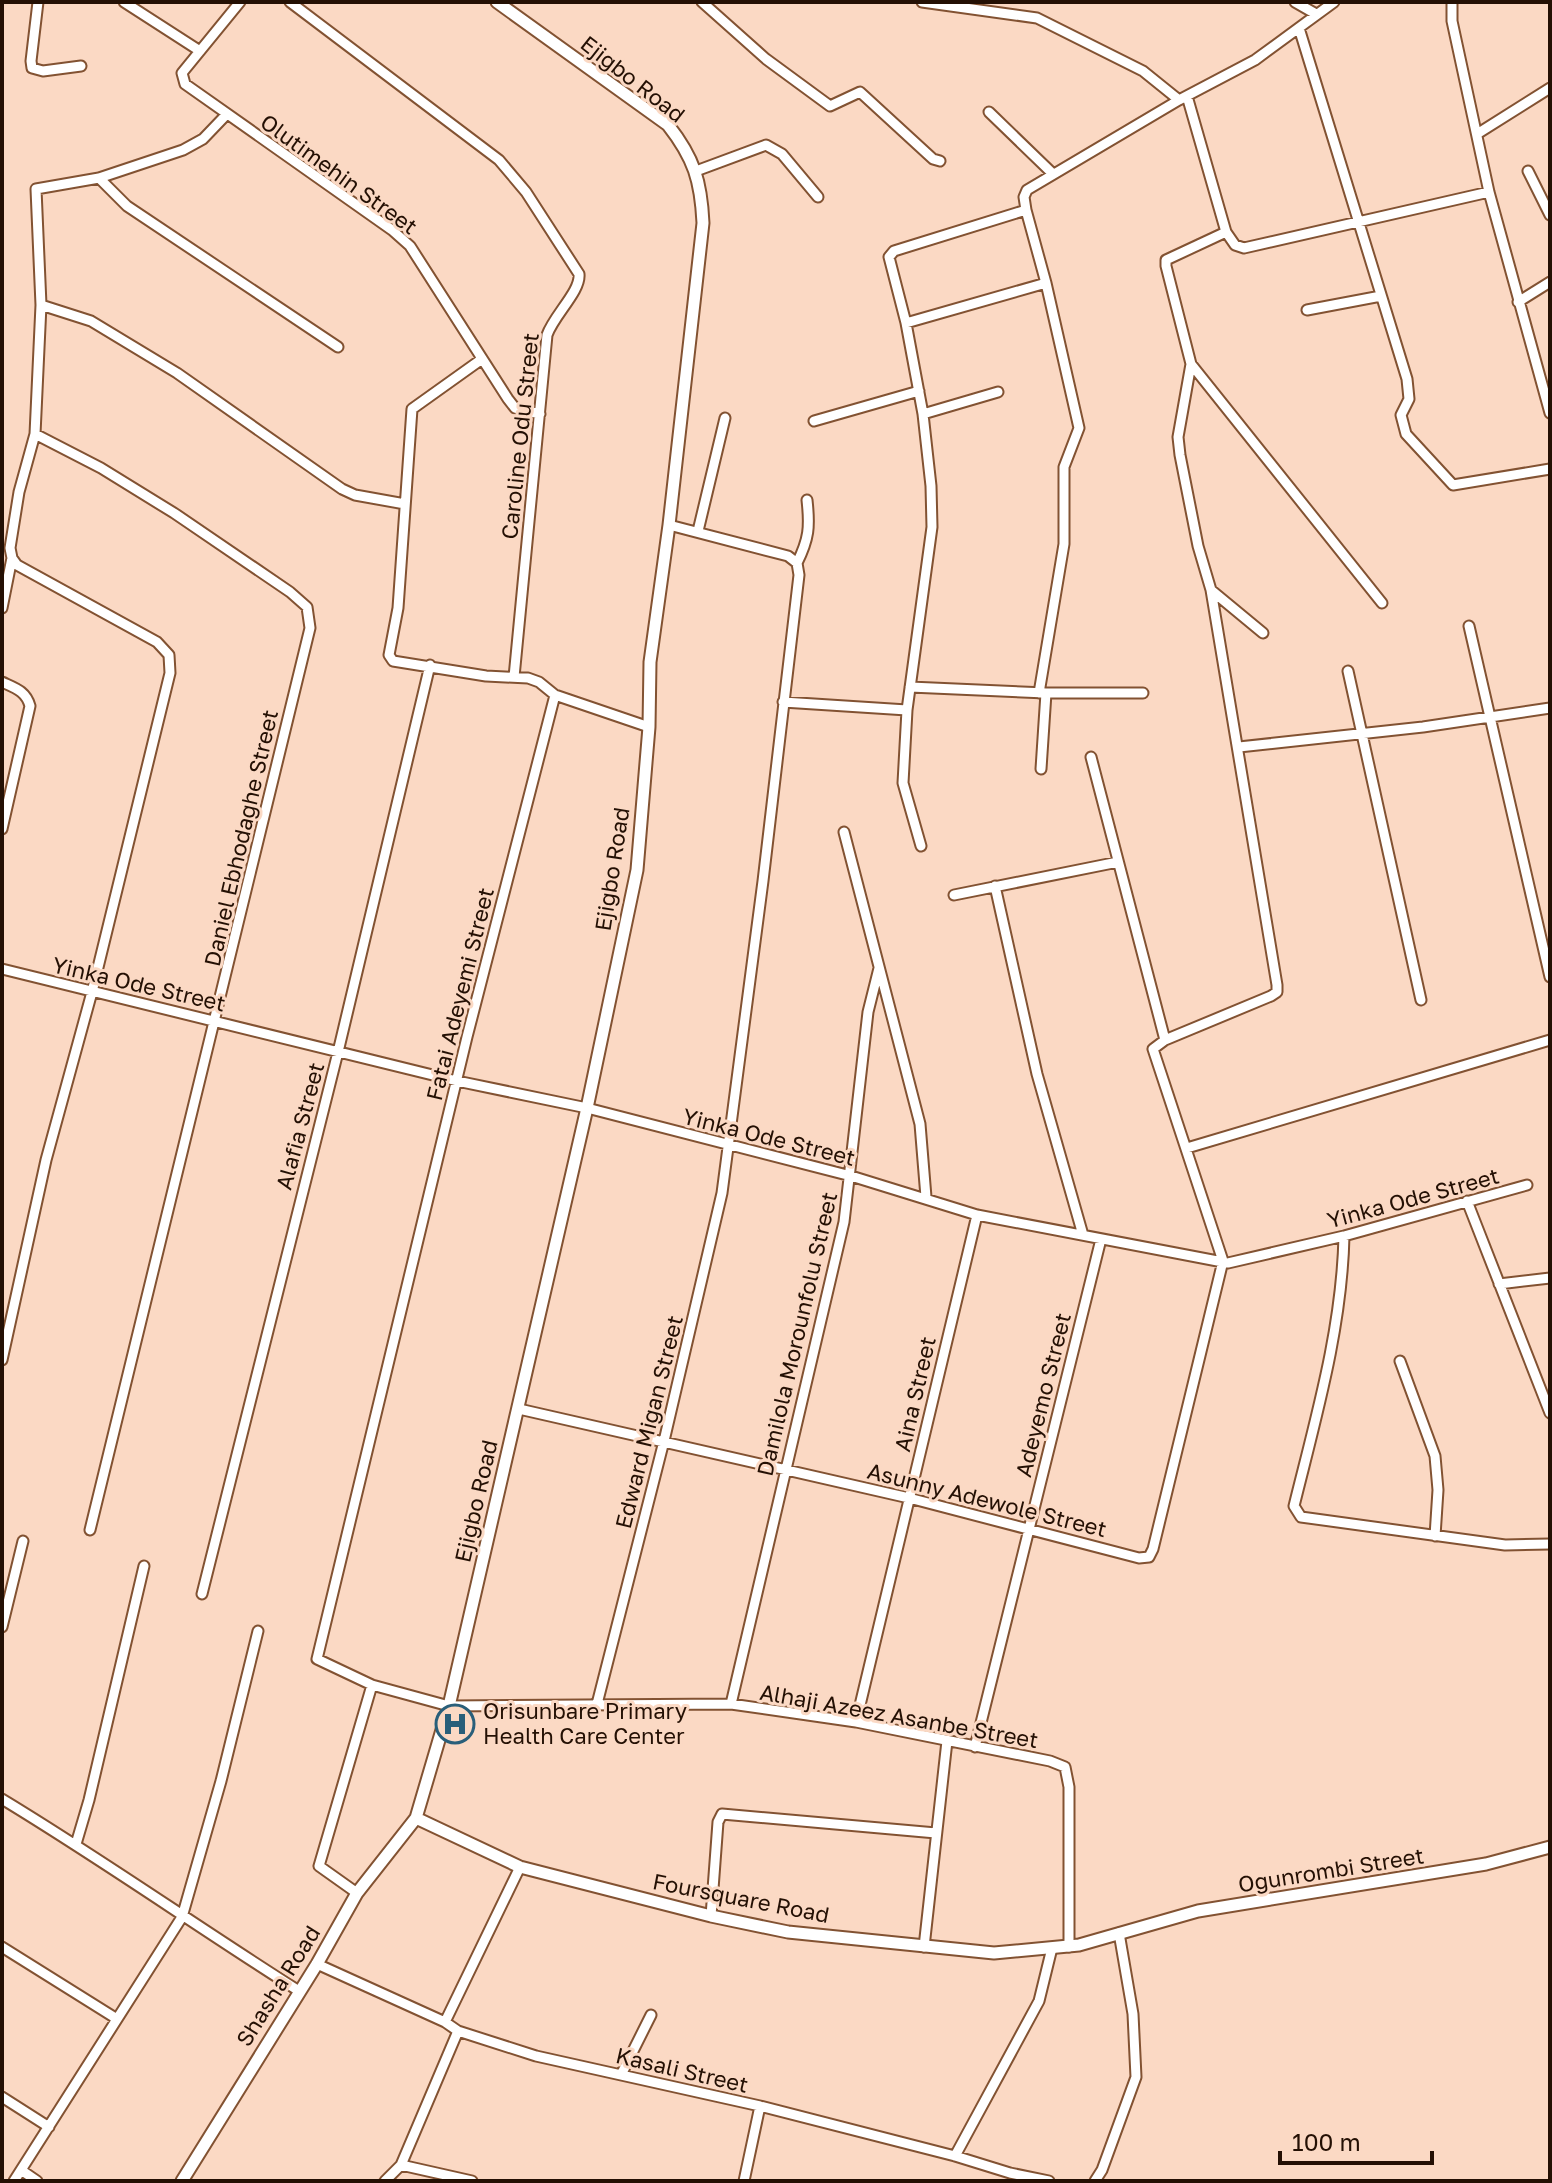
<svg xmlns="http://www.w3.org/2000/svg" width="1552" height="2183" viewBox="0 0 1552 2183" font-family="'Golos Text',sans-serif">
  <style>
    .lines { fill: none; stroke-linecap: round; stroke-linejoin: round }
    .minor-casing { stroke: #825232; stroke-width: 13 }
    .tertiary-casing { stroke: #825232; stroke-width: 15 }
    .minor { stroke: #fff; stroke-width: 9 }
    .tertiary { stroke: #fff; stroke-width: 11 }
    .labels { text-anchor: middle; stroke-width: 6; stroke-linejoin: round; paint-order: stroke }
    .street-label { font-size: 22px; fill: #241004; stroke: #fbd9c4 }
    .poi-label { font-size: 22px; fill: #241004; stroke: #fbd9c4; text-anchor: start }
  </style>
  <rect width="100%" height="100%" fill="#fbd9c4"/>
  <g class="lines">
    <g class="minor-casing">
      <path id="minor" d="M38 2 31 61 32 68 43 71 81 66
        M124 2 200 51
        M240 2 182 73 185 84 392 230 410 246 508 399 515 408 540 414
        M290 2 499 160 526 192 579 274C581 291 554 315 547 335L514 677
        M702 2 766 59 830 106 860 92 933 159 940 161
        M922 2 1037 18 1143 71 1179 100
        M1295 2 1316 14
        M1452 2V21L1489 192 1550 413
        M1299 28 1407 379 1409 399 1401 415 1406 434 1453 485 1550 469
        M1187 96 1226 232 1235 245 1244 248 1489 192
        M989 112 1052 173
        M1477 134 1550 88
        M696 171 766 145 782 154 818 197
        M1528 171 1550 215
        M99 178 127 206 338 347
        M1226 232 1166 260V266L1191 364 1382 603
        M1518 302 1550 282
        M41 305 36 189 99 178 183 150 203 139 226 115
        M1307 310 1381 296
        M906 323 1046 283
        M482 359 412 409 398 608 389 655 393 661 486 676 528 678 539 682 555 695 649 727
        M923 414 998 392
        M814 421 919 391
        M35 434 101 468 174 513 290 592 307 607 310 628 90 1530
        M698 531 725 418
        M797 563C809 539 810 527 807 500
        M1211 590 1263 633
        M2 608 12 558
        M1469 626 1550 977
        M1348 671 1421 1000
        M2 682C15 688 26 691 30 706L2 829
        M910 687 1046 693H1143
        M1039 693 1064 544V467L1079 428 1046 283 1026 210 1024 197 1027 190 1179 100 1255 60 1334 2
        M555 695 467 1037 317 1659 372 1685 449 1706 731 1704 856 1722 1050 1761 1065 1767 1069 1787V1947
        M783 702 907 710
        M1239 747 1423 727 1550 708
        M1091 757 1165 1040
        M1041 769 1046 693
        M844 832 920 1124 926 1197
        M921 846 903 783 907 710 932 527 931 486 923 414 906 323 889 257 894 251 1026 210
        M995 886 1037 1074 1083 1235
        M954 895 1118 862
        M2 969 457 1081 587 1108 851 1176 977 1215 1228 1263 1344 1236 1527 1185
        M1187 1148 1550 1040
        M1467 1201 1550 1413
        M1344 1236C1342 1328 1316 1417 1294 1506L1301 1517 1505 1545 1550 1544
        M1499 1284 1550 1278
        M2 1360 46 1160 92 992 170 673 169 655 157 642 17 565 12 558 10 548 19 492 35 434 41 305 91 321 177 373 342 489 355 495 405 504
        M1400 1361 1435 1456 1438 1490 1435 1536
        M519 1409 909 1498 1139 1558 1149 1557 1153 1549 1223 1261 1153 1049 1165 1040 1271 996 1277 992V985L1211 590 1198 546 1180 455 1178 437 1191 364
        M202 1594 338 1052 430 665
        M2 1627 23 1541
        M597 1704 664 1441 722 1193 763 881 799 575 797 563 788 556 669 525
        M731 1704 844 1222 868 1012 879 968
        M856 1722 977 1215
        M975 1747 1101 1239
        M2 1799C103 1860 199 1928 299 1991
        M76 1844 89 1800 144 1566
        M357 1893 319 1866 372 1685
        M711 1916 718 1822 722 1814 936 1833
        M2 1947 117 2019
        M924 1947 947 1741
        M317 1964 445 2022 458 2031 536 2056 760 2106 955 2156 1010 2173 1049 2181
        M445 2022 520 1867
        M621 2075 651 2015
        M2 2097 49 2127
        M955 2156 1039 2001 1052 1948
        M401 2165 472 2181
        M21 2170 37 2181
        M14 2181 182 1917 221 1781 258 1631
        M385 2181 401 2165 458 2031
        M744 2181 760 2106
        M1095 2181 1102 2170 1136 2077 1133 2014 1119 1933"/>
    </g>
    <g class="tertiary-casing">
      <path id="tertiary" d="M416 1818 520 1867 711 1916 788 1932 994 1953 1079 1945 1198 1911 1486 1864 1550 1847
        M182 2181 317 1964 357 1893 416 1818 449 1706 587 1108 637 870 649 727 650 662 669 525 703 223C701 181 694 158 668 125L497 2"/>
    </g>
    <use href="#minor" class="minor"/>
    <use href="#tertiary" class="tertiary"/>
  </g>
  <defs>
    <g id="hospital-ring" transform="scale(2)"><circle r="9.5" fill="#fbd9c4" stroke="#295f7a" stroke-width="1.5"/><path d="M-5-5h3v3.5h4V-5h3V5h-3V1.5h-4V5h-3Z" fill="#295f7a"/></g>
  </defs>
  <g fill-rule="evenodd">
    <use href="#hospital-ring" x="455" y="1724"/>
  </g>
  <g class="labels">
    <g class="street-label">
      <text transform="translate(633 79) rotate(38)" y="8">Ejigbo Road</text>
      <text transform="translate(339 174) rotate(36)" y="8">Olutimehin Street</text>
      <text transform="translate(520 436) rotate(-84)" y="8">Caroline Odu Street</text>
      <text transform="translate(241 838) rotate(-77)" y="8">Daniel Ebhodaghe Street</text>
      <text transform="translate(612 869) rotate(-81)" y="8">Ejigbo Road</text>
      <text transform="translate(139 984) rotate(13)" y="8">Yinka Ode Street</text>
      <text transform="translate(460 994) rotate(-76)" y="8">Fatai Adeyemi Street</text>
      <text transform="translate(300 1126) rotate(-75)" y="8">Alafia Street</text>
      <text transform="translate(769 1137) rotate(14)" y="8">Yinka Ode Street</text>
      <text transform="translate(1413 1198) rotate(-15)" y="8">Yinka Ode Street</text>
      <text transform="translate(797 1334) rotate(-77)" y="8">Damilola Morounfolu Street</text>
      <text transform="translate(915 1394) rotate(-77)" y="8">Aina Street</text>
      <text transform="translate(1043 1395) rotate(-76)" y="8">Adeyemo Street</text>
      <text transform="translate(649 1422) rotate(-76)" y="8">Edward Migan Street</text>
      <text transform="translate(987 1500) rotate(14)" y="8">Asunny Adewole Street</text>
      <text transform="translate(476 1501) rotate(-77)" y="8">Ejigbo Road</text>
      <text transform="translate(899 1716) rotate(10)" y="8">Alhaji Azeez Asanbe Street</text>
      <text transform="translate(1331 1870) rotate(-9)" y="8">Ogunrombi Street</text>
      <text transform="translate(741 1898) rotate(11)" y="8">Foursquare Road</text>
      <text transform="translate(278 1986) rotate(-58)" y="8">Shasha Road</text>
      <text transform="translate(682 2070) rotate(13)" y="8">Kasali Street</text>
    </g>
    <g class="poi-label">
      <text x="483" y="1719">Orisunbare Primary<tspan x="483" dy="25">Health Care Center</tspan></text>
    </g>
  </g>
  <rect width="1552" height="2183" fill="none" stroke="#241004" stroke-width="8"/>
  <path d="M1280 2151v12h152v-12" fill="none" stroke="#241004" stroke-width="4"/>
  <text x="1292" y="2151" font-size="24" fill="#241004" stroke="#fbd9c4" stroke-width="6" paint-order="stroke">100 m</text>
</svg>
